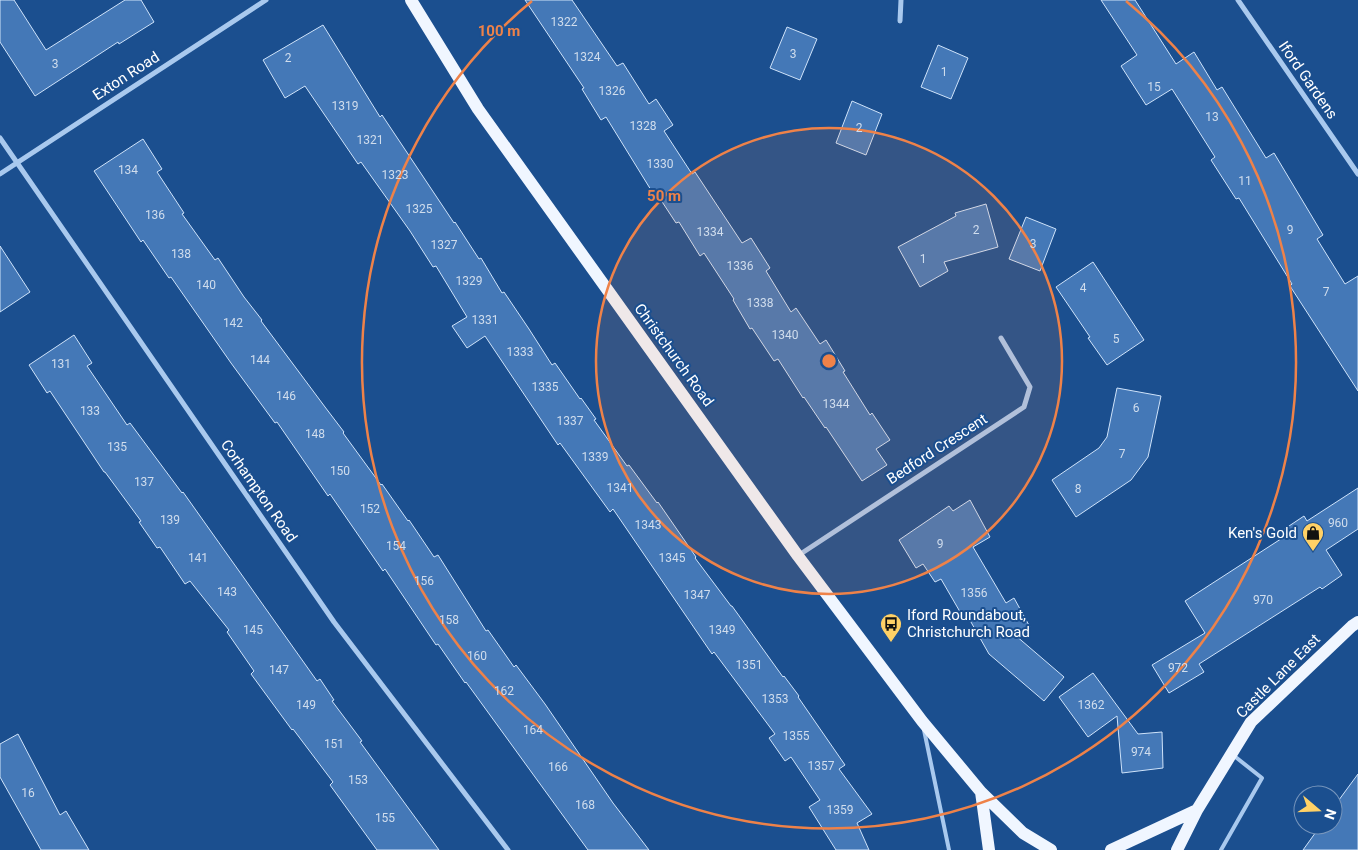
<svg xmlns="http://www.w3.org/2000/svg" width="1358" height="850" viewBox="0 0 1358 850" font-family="Roboto,sans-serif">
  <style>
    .building { fill: #4478b7; stroke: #cfe3fa }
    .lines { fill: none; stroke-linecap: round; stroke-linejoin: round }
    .service { stroke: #a9c9ee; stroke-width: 4 }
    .minor { stroke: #a9c9ee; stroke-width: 5 }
    .primary { stroke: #f0f6ff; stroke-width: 12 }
    .ring { fill: none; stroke: #ee8249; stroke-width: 2.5 }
    .labels { text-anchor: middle; stroke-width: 4; stroke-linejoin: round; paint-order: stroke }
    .number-label { font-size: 12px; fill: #d0dded }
    .street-label { font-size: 15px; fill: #fff; stroke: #1b4f8f }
    .poi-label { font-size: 15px; fill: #fff; stroke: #1b4f8f; text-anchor: end }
    .centre { fill: #ee8249; stroke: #1b4f8f; stroke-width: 2.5 }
    .ring-label { font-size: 15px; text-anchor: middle; font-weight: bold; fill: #ee8249; stroke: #1b4f8f; stroke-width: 4; stroke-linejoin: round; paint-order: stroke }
  </style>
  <rect width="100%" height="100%" fill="#1b4f8f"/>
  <path class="building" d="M0 0H14L46 50 125 0H141L154 22 119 44 118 42 35 96 0 42Z
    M525 0H572L617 66 623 63 649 104 656 99 673 125 664 131 692 174 695 172 742 243 751 238 770 268 766 271 791 312 796 308 820 344 826 340 845 371 843 372 870 415 872 413 890 440 876 449 887 465 862 481 826 427 825 428 804 397 803 398 778 359 774 361 752 328 750 329 733 300 734 299 704 253 700 256 679 222 676 223 653 188 651 190 606 117 601 120 582 89 584 88Z
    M1101 0H1135L1176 64 1194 52 1217 90 1222 87 1266 158 1274 153 1323 235 1317 239 1345 284 1358 276V391L1290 286 1292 284 1239 198 1236 199 1211 160 1215 157 1172 89 1146 105 1121 66 1137 55Z
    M323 25 380 117 382 115 454 223 455 222 479 259 481 258 502 293 504 292 529 329 552 365 555 363 580 399 581 398 596 419 594 420 627 466 629 465 657 503 658 502 696 557 695 558 731 606H732L783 677 784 676 799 696 798 697 845 765 839 769 872 814 857 823 869 850H836L809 807 820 800 791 757 785 761 769 738 775 734 714 652 712 654 613 509 610 512 560 443 558 445 485 336 467 348 452 326 467 317 436 266 433 267 410 231 361 162 358 164 305 86 285 98 263 60Z
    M787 27 817 39 800 80 770 68Z
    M938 45 968 58 951 99 921 87Z
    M852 101 882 114 866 155 836 143Z
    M143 139 162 169 157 172 184 213 182 214 215 260 218 258 244 297 262 320 261 321 325 407 344 432 343 433 381 485 382 484 408 521 409 520 434 557 438 555 486 631 488 630 514 667 516 665 545 704 613 803 649 850H588L466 682 465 683 438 644 436 645 385 569 383 571 330 494 328 496 277 422 275 423 231 363 171 277 169 278 143 240 141 242 94 171Z
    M986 204 998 247 944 262 948 271 920 287 898 247 956 216 955 213Z
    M1026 217 1056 229 1040 271 1009 259Z
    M0 246 30 292 0 312Z
    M1093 262 1144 340 1107 365 1088 338 1090 337 1056 287Z
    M74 335 92 363 87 366 127 425 130 423 182 493 183 492 317 681 320 679 334 700 332 701 362 741 360 742 439 850H377L330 785 333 782 293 729 292 730 251 674 254 671 227 632 229 630 190 581 185 584 160 547 157 548 139 522 141 521 105 472H104L50 391 47 393 29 365Z
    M1117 388 1161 396 1148 457 1131 480 1076 517 1052 480 1099 448 1107 437Z
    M1358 488V529L1326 550 1342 575 1322 589 1320 587 1199 664 1204 672 1169 693 1152 665 1205 633 1185 601 1287 535 1283 530 1304 516 1307 521Z
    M970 500 990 537 973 547 1006 603 1014 598 1030 627 1015 635 1064 677 1044 701 989 654 967 615 963 617 941 579 935 582 923 564 916 568 899 540 949 506 953 511Z
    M1093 673 1138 734 1162 732 1163 768 1122 773 1117 716 1088 737 1059 697Z
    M18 734 60 815 66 811 89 850H41L0 777V744Z
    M1358 774V850H1303L1321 825H1333V808Z"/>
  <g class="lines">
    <path class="service" d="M924 730 949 850
      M1221 850 1262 778 1233 755"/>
    <path class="minor" d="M1238 0 1358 174
      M900 21 901 0
      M0 138 334 622 508 850
      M0 174 266 0
      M799 555 1024 407 1030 387 1001 338"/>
    <path class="primary" d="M411 0 478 109 798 556 922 721 981 792 1023 833 1051 850
      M981 792 989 850
      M1111 850 1197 810
      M1177 850 1197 810 1251 722 1352 626 1358 622"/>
  </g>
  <circle cx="829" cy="361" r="233" fill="#ee8249" fill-opacity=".12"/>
  <g class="ring">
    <circle cx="829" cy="361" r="233"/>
    <path d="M1126 1A467 467 0 1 1 532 1"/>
  </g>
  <defs>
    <g id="shop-pin" transform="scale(1.125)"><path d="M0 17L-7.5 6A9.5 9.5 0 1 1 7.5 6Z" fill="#ffd166" stroke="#1b4f8f"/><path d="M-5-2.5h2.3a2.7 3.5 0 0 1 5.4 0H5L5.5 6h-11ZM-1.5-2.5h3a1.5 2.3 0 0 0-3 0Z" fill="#111"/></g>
    <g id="bus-pin" transform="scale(1.125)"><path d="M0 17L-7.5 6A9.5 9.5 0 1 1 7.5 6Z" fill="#ffd166" stroke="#1b4f8f"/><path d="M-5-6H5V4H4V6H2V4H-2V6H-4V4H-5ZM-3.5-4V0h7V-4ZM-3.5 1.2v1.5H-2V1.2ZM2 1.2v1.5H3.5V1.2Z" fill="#111"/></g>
  </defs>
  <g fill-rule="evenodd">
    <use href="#shop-pin" x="1313" y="533"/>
    <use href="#bus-pin" x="891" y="624"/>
  </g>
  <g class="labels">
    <g class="number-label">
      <text x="564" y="26">1322</text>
      <text x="793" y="58">3</text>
      <text x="587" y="61">1324</text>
      <text x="288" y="62">2</text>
      <text x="55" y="68">3</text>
      <text x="944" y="76">1</text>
      <text x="1154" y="91">15</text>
      <text x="612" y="95">1326</text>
      <text x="345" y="110">1319</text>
      <text x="1212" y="121">13</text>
      <text x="643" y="130">1328</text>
      <text x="859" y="132">2</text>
      <text x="370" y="144">1321</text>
      <text x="660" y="168">1330</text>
      <text x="128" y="174">134</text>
      <text x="395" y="179">1323</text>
      <text x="1245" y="185">11</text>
      <text x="419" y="213">1325</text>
      <text x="155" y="219">136</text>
      <text x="976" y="234">2</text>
      <text x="1290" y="234">9</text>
      <text x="710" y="236">1334</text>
      <text x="1033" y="248">3</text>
      <text x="444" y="249">1327</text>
      <text x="181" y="258">138</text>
      <text x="923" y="263">1</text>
      <text x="740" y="270">1336</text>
      <text x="469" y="285">1329</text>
      <text x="206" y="289">140</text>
      <text x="1083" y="292">4</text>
      <text x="1326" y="296">7</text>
      <text x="760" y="307">1338</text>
      <text x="485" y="324">1331</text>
      <text x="233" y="327">142</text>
      <text x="785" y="339">1340</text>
      <text x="1116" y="343">5</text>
      <text x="520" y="356">1333</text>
      <text x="260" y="364">144</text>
      <text x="61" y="368">131</text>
      <text x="545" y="391">1335</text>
      <text x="286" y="400">146</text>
      <text x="836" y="408">1344</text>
      <text x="1136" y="412">6</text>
      <text x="90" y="415">133</text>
      <text x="570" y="425">1337</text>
      <text x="315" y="438">148</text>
      <text x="117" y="451">135</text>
      <text x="1122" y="458">7</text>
      <text x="595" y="461">1339</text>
      <text x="340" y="475">150</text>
      <text x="144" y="486">137</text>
      <text x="620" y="492">1341</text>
      <text x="1078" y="493">8</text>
      <text x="370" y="513">152</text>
      <text x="170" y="524">139</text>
      <text x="1338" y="527">960</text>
      <text x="648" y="529">1343</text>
      <text x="940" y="548">9</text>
      <text x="396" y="550">154</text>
      <text x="198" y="562">141</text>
      <text x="672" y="562">1345</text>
      <text x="424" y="585">156</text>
      <text x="227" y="596">143</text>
      <text x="974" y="597">1356</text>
      <text x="697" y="599">1347</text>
      <text x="1263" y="604">970</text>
      <text x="449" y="624">158</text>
      <text x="253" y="634">145</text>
      <text x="722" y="634">1349</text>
      <text x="477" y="660">160</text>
      <text x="749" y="669">1351</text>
      <text x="1178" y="672">972</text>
      <text x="279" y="674">147</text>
      <text x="504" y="695">162</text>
      <text x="775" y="703">1353</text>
      <text x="306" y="709">149</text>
      <text x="1091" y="709">1362</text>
      <text x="533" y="734">164</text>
      <text x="796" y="740">1355</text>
      <text x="334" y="748">151</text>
      <text x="1141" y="756">974</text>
      <text x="821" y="770">1357</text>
      <text x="558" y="771">166</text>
      <text x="358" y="784">153</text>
      <text x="28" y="797">16</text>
      <text x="585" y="809">168</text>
      <text x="840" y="814">1359</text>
      <text x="385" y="822">155</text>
    </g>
    <g class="street-label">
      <text transform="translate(126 76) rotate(-33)" y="5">Exton Road</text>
      <text transform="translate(1308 80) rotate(55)" y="5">Iford Gardens</text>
      <text transform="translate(674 355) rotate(54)" y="5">Christchurch Road</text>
      <text transform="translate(937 449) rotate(-33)" y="5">Bedford Crescent</text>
      <text transform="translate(259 491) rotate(55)" y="5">Corhampton Road</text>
      <text transform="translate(1278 676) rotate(-45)" y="5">Castle Lane East</text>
    </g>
    <g class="poi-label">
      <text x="1297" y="538">Ken's Gold</text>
      <text x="907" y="620" text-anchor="start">Iford Roundabout,<tspan x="907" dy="17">Christchurch Road</tspan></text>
    </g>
  </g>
  <circle cx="829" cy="361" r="8" class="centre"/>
  <g class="ring-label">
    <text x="499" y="36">100 m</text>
    <text x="664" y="201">50 m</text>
  </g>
  <g transform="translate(1318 810) rotate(109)"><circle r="24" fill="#1b4f8f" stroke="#7695bc"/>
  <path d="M0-4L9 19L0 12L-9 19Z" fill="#ffd166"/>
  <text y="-8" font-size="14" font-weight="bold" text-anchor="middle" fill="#ffffff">N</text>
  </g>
</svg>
